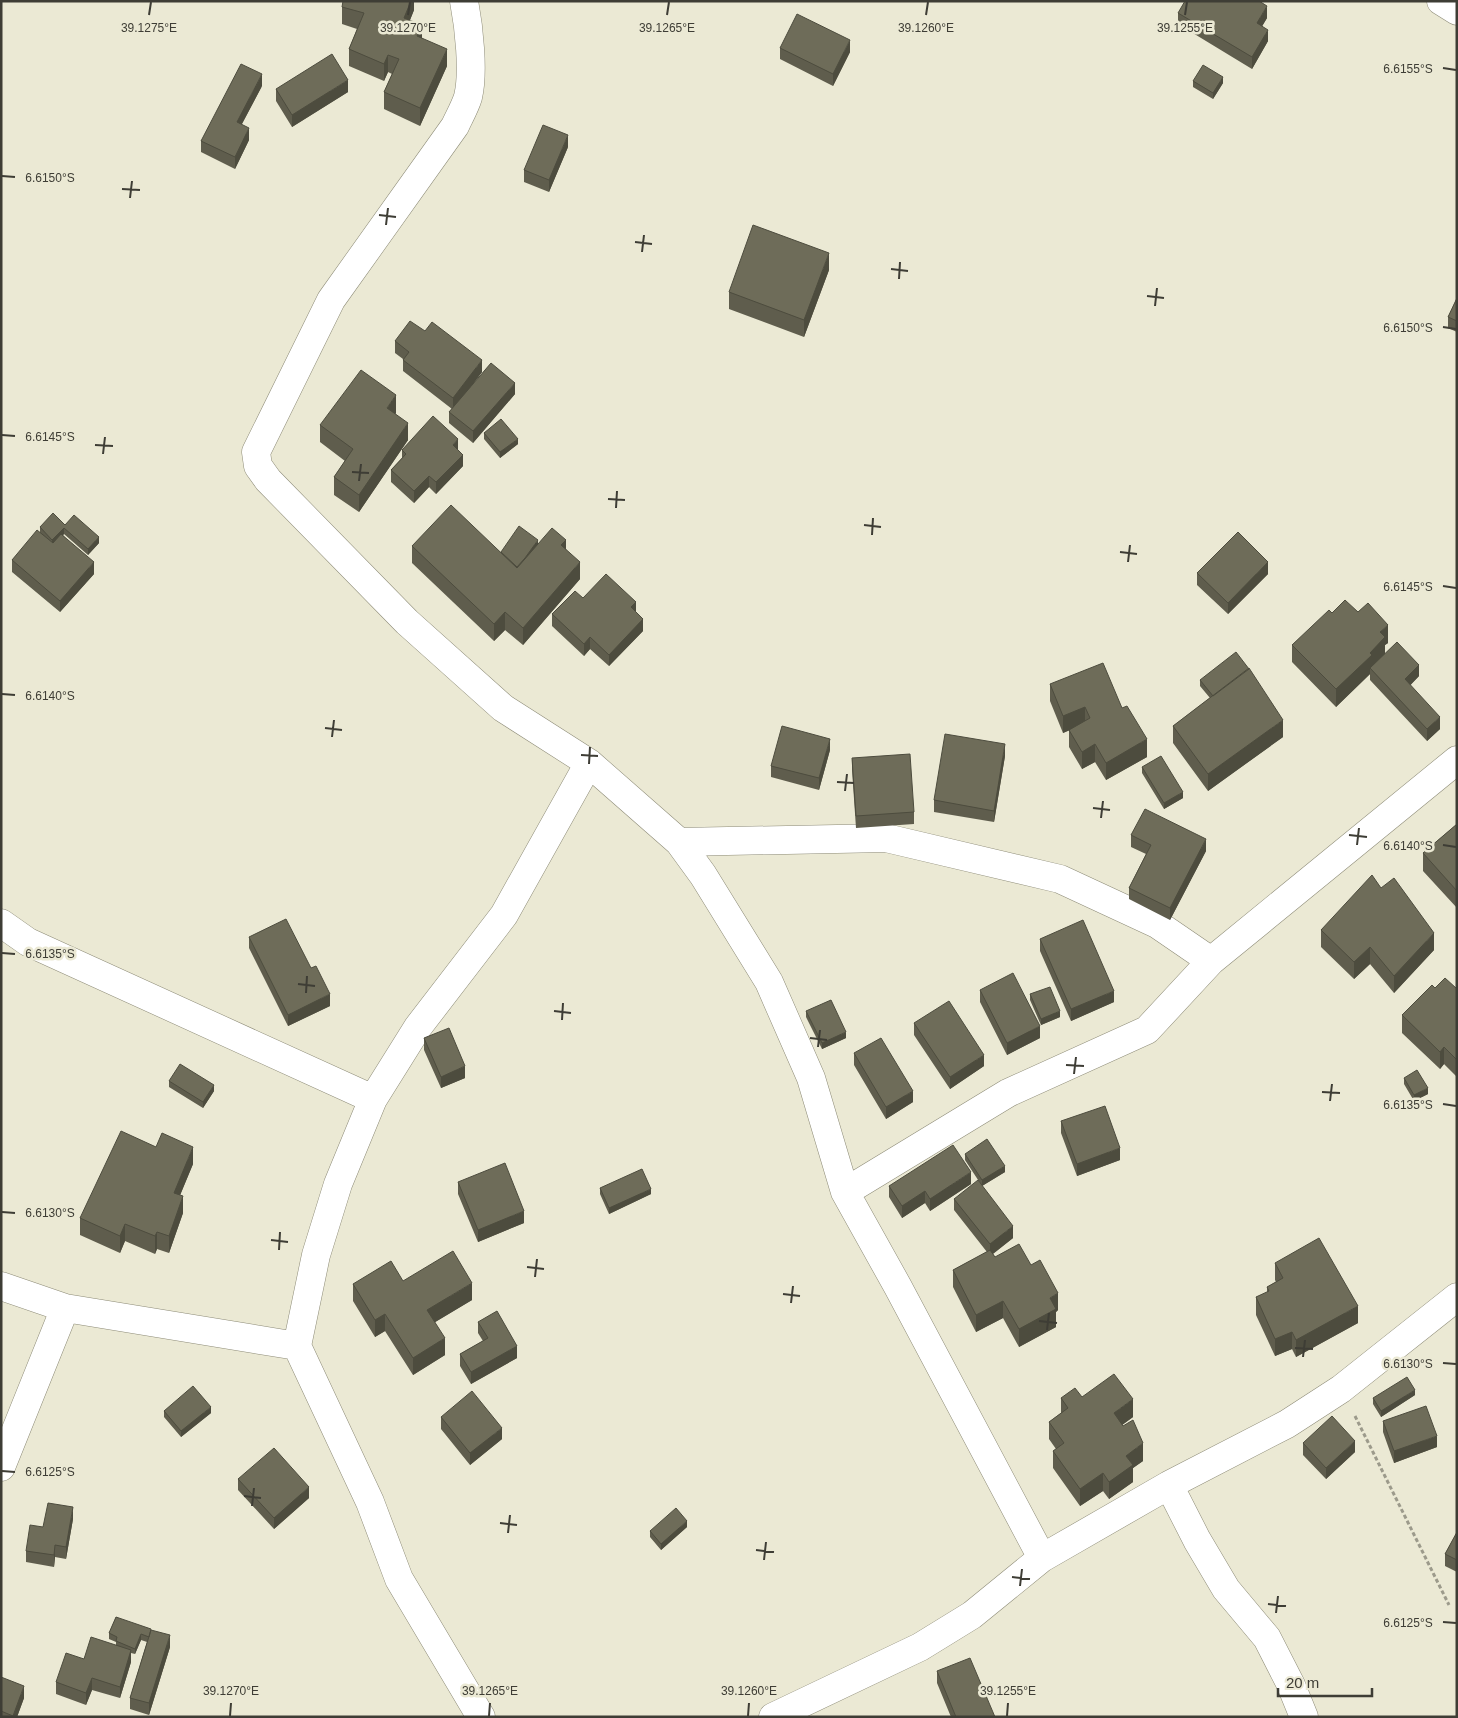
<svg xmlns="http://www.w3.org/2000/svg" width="1458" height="1718" viewBox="0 0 1458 1718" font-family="Helvetica,sans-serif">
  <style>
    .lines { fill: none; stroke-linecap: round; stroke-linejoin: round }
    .minor-casing { stroke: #8d8b77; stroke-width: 29 }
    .path { stroke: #9c9a8b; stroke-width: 3; stroke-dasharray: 4 2.5; stroke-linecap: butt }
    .minor { stroke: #fff; stroke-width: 28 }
    .wall { fill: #5f5d4d }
    .shaded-wall { fill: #4d4c3e }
    .building { fill: #6e6c59; stroke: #4d4c3e }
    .ticks { fill: none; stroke: #3e3d35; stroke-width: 2 }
    .ticks-label { font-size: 12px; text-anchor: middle; fill: #3e3d35; stroke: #ebe9d4; stroke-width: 5; stroke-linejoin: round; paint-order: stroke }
  </style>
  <rect width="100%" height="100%" fill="#ebe9d4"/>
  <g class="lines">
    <g class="minor-casing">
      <path id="minor" d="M464 1C469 27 474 72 468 97 465 107 459 117 455 126L331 300 256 452 258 466 268 480 407 622 503 708 589 763 679 842 703 875 769 982 811 1078 845 1192 898 1287 1042 1558
        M1441 1 1457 11
        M679 842 886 838 1060 879 1157 924 1211 961
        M1 923 28 942 373 1099
        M845 1192 1008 1093 1147 1030 1211 961 1457 760
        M1 1286 65 1308 1 1467
        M65 1308 297 1346
        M1169 1485 1197 1540 1226 1589 1267 1638 1291 1685 1304 1717
        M481 1717 399 1579 370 1502 297 1346 316 1255 338 1184 373 1099 418 1027 504 915 589 763
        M773 1717 920 1647 972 1615 1042 1558 1169 1485 1287 1424 1341 1389 1457 1297"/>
    </g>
    <path class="path" d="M1355 1416 1449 1605"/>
    <use href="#minor" class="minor"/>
  </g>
  <path class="wall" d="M414 1V10L410 20 422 38 447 66 420 126 384 109V92L392 74 388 72 384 81 349 66V49L357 29 342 24V7Z
    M1178 13 1267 18 1262 26 1268 41 1252 69 1178 24Z
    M780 48 850 52 833 86 780 59Z
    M1193 81 1223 83 1213 99 1193 87Z
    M262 86 242 124 249 140 235 169 201 152V141Z
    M276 89 348 92 292 127 276 101Z
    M568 147 549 192 524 182V170Z
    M829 270 804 337 729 309V292Z
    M1457 298V332L1448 328V317Z
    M425 331 482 372 471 387 515 394 473 443 449 423V412L452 409 403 371V359L395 353V341Z
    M396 413 395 414 408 440 359 512 334 495V477L345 461 320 442V425Z
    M484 433 518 444 500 458 484 439Z
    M402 450H458L463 466 436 494 429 487 414 503 391 482V470L402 458Z
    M65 525 99 543 88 555 64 534 63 535 94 574 60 612 12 572V560L40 532V527Z
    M538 544 566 549 580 579 523 645 505 630 494 641 412 563V546L501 552Z
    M1197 573 1268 574 1228 614 1197 585Z
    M583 598 636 612 643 631 609 666 590 649 584 656 552 626V614Z
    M1332 613 1388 643 1385 645V654L1419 676 1410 685 1440 729 1427 741 1370 680V674L1336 707 1292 662V645Z
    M1200 680 1283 737 1208 791 1173 743V726L1210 698 1200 686Z
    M1050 684 1122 708 1147 757 1106 780 1095 762 1082 769 1069 747V730L1063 733 1050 701Z
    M830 750 819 790 771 777V766Z
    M1005 756 994 822 934 812V800Z
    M852 758 914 812V824L856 828 852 770Z
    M1142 767 1183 798 1164 809 1142 773Z
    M1457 824V908L1423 871V853Z
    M1131 835 1206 851 1170 920 1129 899V888L1146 854 1131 847Z
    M1381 888 1434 950 1394 993 1370 964 1354 979 1321 947V930Z
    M249 937 330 1006 288 1026 249 948Z
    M1040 939 1114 1002 1071 1021 1040 951Z
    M1435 988H1457V1077L1444 1064 1440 1069 1402 1033V1015Z
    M980 990 1040 1038 1007 1055 980 1002Z
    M1030 994 1060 1017 1041 1025 1030 1000Z
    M806 1011 846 1038 822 1049 806 1017Z
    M914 1023 984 1066 950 1089 914 1035Z
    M424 1038 465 1078 441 1088 424 1050Z
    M854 1053 913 1102 886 1119 854 1065Z
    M1404 1078 1428 1094 1414 1101 1404 1084Z
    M169 1081 214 1091 203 1108 169 1087Z
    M1061 1121 1120 1160 1077 1176 1061 1133Z
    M156 1147 193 1164 180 1195 183 1213 169 1253 157 1249 155 1254 125 1241 120 1253 80 1235V1218Z
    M965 1154 1005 1172 982 1186 965 1160Z
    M458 1182 524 1223 478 1242 458 1194Z
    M971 1184 930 1211 925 1203 902 1218 889 1197V1186Z
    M600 1188 651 1194 609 1214 600 1194Z
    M954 1199 1013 1238 993 1254 995 1257 1031 1265 1058 1310 1056 1312V1327L1019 1347 1003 1318 976 1332 953 1287V1270L987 1252 954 1210Z
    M1275 1263 1358 1323 1296 1357 1292 1349 1275 1356 1256 1315V1297L1267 1293V1287L1276 1282 1275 1280Z
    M353 1284 472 1300 435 1322 445 1355 413 1375 385 1331 375 1337 353 1301Z
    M478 1322 517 1358 471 1384 460 1366V1354L483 1341 478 1333Z
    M1415 1395 1381 1417 1373 1404V1398Z
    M1082 1397 1133 1417 1122 1425 1143 1461 1133 1468V1482L1109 1499 1103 1491 1080 1506 1053 1468V1451L1056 1449 1049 1439V1422L1061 1413V1398Z
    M164 1411 211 1413 181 1437 164 1417Z
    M441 1417 502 1439 470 1465 441 1429Z
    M1383 1421 1437 1447 1394 1463 1383 1432Z
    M1303 1443 1355 1452 1326 1479 1303 1455Z
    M238 1479 309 1498 274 1529 238 1490Z
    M73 1519 66 1559 55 1557 54 1567 26 1562V1551L43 1527Z
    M687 1527 661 1550 650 1537V1531Z
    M1457 1532V1572L1445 1566V1554Z
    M116 1617 170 1647 149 1715 130 1709V1698L147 1642 141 1640 135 1654 131 1653V1662L120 1698 92 1690 86 1705 56 1694V1682L84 1659 116 1645V1642L109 1639V1633Z
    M937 1671 995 1717H951L937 1683Z
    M1 1677 24 1698 17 1717H1Z"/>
  <path class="shaded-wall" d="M411 1H414V10L404 35V18Z
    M1267 6V18L1257 35V23Z
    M422 25V42L417 36Z
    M1268 30V41L1252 69V57Z
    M850 40V52L833 86V74Z
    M447 49V66L420 126V108Z
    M388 55V72L384 81V64Z
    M262 74V86L237 133V122Z
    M1223 77V83L1213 99V93Z
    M348 80V92L292 127V115Z
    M249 128V140L235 169V157Z
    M568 135V147L549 192V180Z
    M829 253V270L804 337V320Z
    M482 360V372L453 410V398Z
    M515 383V394L473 443V431Z
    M396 395V413L387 426V408Z
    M408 423V440L359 512V495Z
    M458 439V451L453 445Z
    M518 439V444L500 458V452Z
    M463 455V466L436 494V482Z
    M429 476V487L414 503V491Z
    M64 528V534L52 546V540Z
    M99 537V543L88 555V549Z
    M538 540V546L518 568Z
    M566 540V557L561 545Z
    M94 562V574L60 612V601Z
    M580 562V579L523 645V628Z
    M1268 562V574L1228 614V603Z
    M636 602V613L631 607Z
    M505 612V630L494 641V624Z
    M643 619V631L609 666V655Z
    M1388 625V643L1385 645V654L1370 668V674L1336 707V689L1370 653 1380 632Z
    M590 637V649L584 656V644Z
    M1419 665V676L1405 691V679Z
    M1085 707V724L1063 733V716Z
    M1440 717V729L1427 741V729Z
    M1283 720V737L1208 791V774Z
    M830 739V750L819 790V778Z
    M1147 739V757L1106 780V763Z
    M1005 744V756L994 822V811Z
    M1095 744V762L1082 769V752Z
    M1183 792V798L1164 809V803Z
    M1206 839V851L1170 920V908Z
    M1434 933V950L1394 993V976Z
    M1370 947V964L1354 979V962Z
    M1114 991V1002L1071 1021V1009Z
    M330 994V1006L288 1026V1015Z
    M1060 1011V1017L1041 1025V1019Z
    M1040 1026V1038L1007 1055V1043Z
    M846 1032V1038L822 1049V1043Z
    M1444 1047V1064L1440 1069V1052Z
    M984 1055V1066L950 1089V1077Z
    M465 1066V1078L441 1088V1077Z
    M214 1085V1091L203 1108V1102Z
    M1428 1088V1094L1414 1101V1095Z
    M913 1091V1102L886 1119V1107Z
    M193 1147V1164L174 1210V1193Z
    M1120 1148V1160L1077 1176V1164Z
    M1005 1166V1172L982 1186V1180Z
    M971 1172V1184L930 1211V1199Z
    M651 1189V1194L609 1214V1208Z
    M925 1191V1203L902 1218V1206Z
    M183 1196V1213L169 1253V1236Z
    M524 1211V1223L478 1242V1230Z
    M125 1224V1241L120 1253V1236Z
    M1013 1226V1238L990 1256V1244Z
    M157 1232V1249L155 1254V1236Z
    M472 1283V1300L427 1327V1310Z
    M1058 1293V1310L1056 1312V1327L1019 1347V1329L1050 1298Z
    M1003 1301V1318L976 1332V1315Z
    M1358 1306V1323L1296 1357V1340Z
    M385 1314V1331L375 1337V1320Z
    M1292 1332V1349L1275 1356V1339Z
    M445 1338V1355L413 1375V1358Z
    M517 1346V1358L471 1384V1372Z
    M1415 1390V1395L1381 1417V1411Z
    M1133 1399V1417L1114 1431V1413Z
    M211 1407V1413L181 1437V1431Z
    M502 1428V1439L470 1465V1453Z
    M1437 1436V1447L1394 1463V1451Z
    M1355 1441V1452L1326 1479V1468Z
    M1143 1443V1461L1133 1468V1482L1109 1499V1482L1126 1456Z
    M1103 1473V1491L1080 1506V1489Z
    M309 1487V1498L274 1529V1518Z
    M73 1507V1519L66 1559V1547Z
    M687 1521V1527L661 1550V1544Z
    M55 1545V1557L54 1567V1555Z
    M141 1634V1640L135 1654V1649Z
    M170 1635V1647L149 1715V1703Z
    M131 1650V1662L120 1698V1687Z
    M92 1678V1690L86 1705V1693Z
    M24 1686V1698L17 1717H13Z"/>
  <path class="building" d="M343 1H411L404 18 422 25 417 36 447 49 420 108 384 92 399 59 388 55 384 64 349 49 364 13 342 7Z
    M1185 1H1259L1267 6 1257 23 1268 30 1252 57 1178 13Z
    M797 14 850 40 833 74 780 48Z
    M332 54 348 80 292 115 276 89Z
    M241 64 262 74 237 122 249 128 235 157 201 141Z
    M1203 65 1223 77 1213 93 1193 81Z
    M543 125 568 135 549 180 524 170Z
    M753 225 829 253 804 320 729 292Z
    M1457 298V321L1448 317Z
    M410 321 425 331 432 322 482 360 453 398 403 360 409 352 395 341Z
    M491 363 515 383 473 431 449 412Z
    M361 370 396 395 387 408 408 423 359 495 334 477 353 449 320 425Z
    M433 416 458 439 453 445 463 455 436 482 429 476 414 491 391 470 406 454 402 450Z
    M501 419 518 439 500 452 484 433Z
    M451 505 517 568 552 528 566 540 561 545 580 562 523 628 505 612 494 624 412 546Z
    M53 513 65 525 74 515 99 537 88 549 64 528 52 540 40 527Z
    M519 526 538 540 525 558 517 567 501 552Z
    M37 530 53 543 61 534 94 562 60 601 12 560Z
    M1238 532 1268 562 1228 603 1197 573Z
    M606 574 636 602 631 607 643 619 609 655 590 637 584 644 552 614 575 591 583 598Z
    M1345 600 1358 612 1368 603 1388 625 1380 632 1385 637 1370 653 1372 655 1336 689 1292 645 1329 610 1332 613Z
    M1397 642 1419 665 1405 679 1440 717 1427 729 1370 668Z
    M1236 652 1249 669 1213 696 1200 680Z
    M1103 663 1122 708 1127 706 1147 739 1106 763 1095 744 1082 752 1069 730 1090 718 1085 707 1063 716 1050 684Z
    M1249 668 1283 720 1208 774 1173 726Z
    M782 726 830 739 819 778 771 766Z
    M945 734 1005 744 994 811 934 800Z
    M910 754 914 812 856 816 852 758Z
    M1161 756 1183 792 1164 803 1142 767Z
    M1145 809 1206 839 1170 908 1129 888 1151 845 1131 835Z
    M1457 824V891L1423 853Z
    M1372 875 1381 888 1394 878 1434 933 1394 976 1370 947 1354 962 1321 930Z
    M286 919 311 968 316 966 330 994 288 1015 249 937Z
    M1083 920 1114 991 1071 1009 1040 939Z
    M1013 973 1040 1026 1007 1043 980 990Z
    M1445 978 1456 988H1457V1060L1444 1047 1440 1052 1402 1015 1432 985 1435 988Z
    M1050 987 1060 1011 1041 1019 1030 994Z
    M831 1000 846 1032 822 1043 806 1011Z
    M949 1001 984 1055 950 1077 914 1023Z
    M449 1028 465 1066 441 1077 424 1038Z
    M881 1038 913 1091 886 1107 854 1053Z
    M180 1064 214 1085 203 1102 169 1081Z
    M1417 1070 1428 1088 1414 1095 1404 1078Z
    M1105 1106 1120 1148 1077 1164 1061 1121Z
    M121 1131 156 1147 162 1133 193 1147 174 1193 183 1196 169 1236 157 1232 155 1236 125 1224 120 1236 80 1218Z
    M987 1139 1005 1166 982 1180 965 1154Z
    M953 1145 971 1172 930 1199 925 1191 902 1206 889 1186Z
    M505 1163 524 1211 478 1230 458 1182Z
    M642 1169 651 1189 609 1208 600 1188Z
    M978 1180 1013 1226 990 1244 954 1199Z
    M1319 1238 1358 1306 1296 1340 1292 1332 1275 1339 1256 1297 1269 1291 1267 1287 1283 1278 1275 1263Z
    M1019 1244 1031 1265 1040 1260 1058 1293 1050 1298 1056 1309 1019 1329 1003 1301 976 1315 953 1270 990 1250 995 1257Z
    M453 1251 472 1283 427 1310 445 1338 413 1358 385 1314 375 1320 353 1284 391 1261 403 1281Z
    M497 1311 517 1346 471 1372 460 1354 488 1338 478 1322Z
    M1114 1374 1133 1399 1114 1413 1123 1426 1133 1420 1143 1443 1126 1456 1133 1465 1109 1482 1103 1473 1080 1489 1053 1451 1064 1443 1049 1422 1068 1408 1061 1398 1075 1388 1082 1397Z
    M1407 1377 1415 1390 1381 1411 1373 1398Z
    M193 1386 211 1407 181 1431 164 1411Z
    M472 1391 502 1428 470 1453 441 1417Z
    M1426 1406 1437 1436 1394 1451 1383 1421Z
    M1332 1416 1355 1441 1326 1468 1303 1443Z
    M274 1448 309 1487 274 1518 238 1479Z
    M48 1503 73 1507 66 1547 55 1545 54 1555 26 1551 30 1525 43 1527Z
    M676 1508 687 1521 661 1544 650 1531Z
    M1457 1532V1560L1445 1554Z
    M116 1617 151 1629 149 1637 141 1634 135 1649 116 1641 117 1637 109 1633Z
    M151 1630 170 1635 149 1703 130 1698Z
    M91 1637 131 1650 120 1687 92 1678 86 1693 56 1682 66 1653 84 1659Z
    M970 1658 995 1717H956L937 1671Z
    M1 1677 24 1686 13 1716 1 1711Z"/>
  <path class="ticks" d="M149 15 151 2M408 15 410 2M667 15 669 2M926 15 928 2M1185 15 1187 2M1443 68 1456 70M2 176 15 177M122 189 140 190M130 198 132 181M379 215 396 217M386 225 388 208M635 242 652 244M642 252 644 235M891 269 908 271M899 279 900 262M1147 296 1164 298M1155 306 1157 288M1443 327 1456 329M2 435 15 436M95 445 113 446M103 454 105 437M352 472 369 473M359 481 361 464M608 499 625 500M616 508 617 491M864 525 881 527M872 535 873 518M1120 552 1137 554M1128 562 1130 545M1443 586 1456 588M2 694 15 695M325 728 342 730M332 737 334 720M581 755 598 756M589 764 590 747M837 782 854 783M845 791 847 774M1093 808 1110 810M1101 818 1103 801M1349 835 1367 837M1357 845 1359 828M1443 845 1456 847M2 953 15 954M298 984 315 986M306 993 307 976M554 1011 571 1013M562 1020 563 1003M810 1038 827 1040M818 1047 820 1030M1066 1065 1084 1066M1074 1074 1076 1057M1322 1092 1340 1093M1330 1101 1332 1084M1443 1104 1456 1106M2 1212 15 1213M271 1240 288 1242M279 1250 280 1232M527 1267 544 1269M535 1277 537 1259M783 1294 800 1296M791 1303 793 1286M1039 1321 1057 1323M1047 1330 1049 1313M1295 1348 1313 1349M1303 1357 1305 1340M1443 1363 1456 1364M2 1471 15 1472M244 1496 261 1498M252 1506 254 1488M500 1523 517 1525M508 1533 510 1515M756 1550 774 1552M764 1560 766 1542M1012 1577 1030 1579M1020 1586 1022 1569M1268 1604 1286 1606M1276 1613 1278 1596M1443 1622 1456 1623M230 1716 231 1703M489 1716 490 1703M748 1716 749 1703M1007 1716 1008 1703"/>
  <g class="ticks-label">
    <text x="149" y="32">39.1275°E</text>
    <text x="408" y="32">39.1270°E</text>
    <text x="667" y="32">39.1265°E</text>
    <text x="926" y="32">39.1260°E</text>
    <text x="1185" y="32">39.1255°E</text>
    <text x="1408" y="73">6.6155°S</text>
    <text x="50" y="182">6.6150°S</text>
    <text x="1408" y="332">6.6150°S</text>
    <text x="50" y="441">6.6145°S</text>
    <text x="1408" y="591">6.6145°S</text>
    <text x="50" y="700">6.6140°S</text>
    <text x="1408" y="850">6.6140°S</text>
    <text x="50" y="958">6.6135°S</text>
    <text x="1408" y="1109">6.6135°S</text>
    <text x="50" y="1217">6.6130°S</text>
    <text x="1408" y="1368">6.6130°S</text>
    <text x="50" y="1476">6.6125°S</text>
    <text x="1408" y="1627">6.6125°S</text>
    <text x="231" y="1695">39.1270°E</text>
    <text x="490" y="1695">39.1265°E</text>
    <text x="749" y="1695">39.1260°E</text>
    <text x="1008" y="1695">39.1255°E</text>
  </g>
  <rect width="1458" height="1718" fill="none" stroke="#3e3d35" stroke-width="5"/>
  <path d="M1278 1688v8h94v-8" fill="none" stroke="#3e3d35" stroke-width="2.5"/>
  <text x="1286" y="1688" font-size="15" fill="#3e3d35" stroke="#ebe9d4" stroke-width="4" paint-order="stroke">20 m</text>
</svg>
